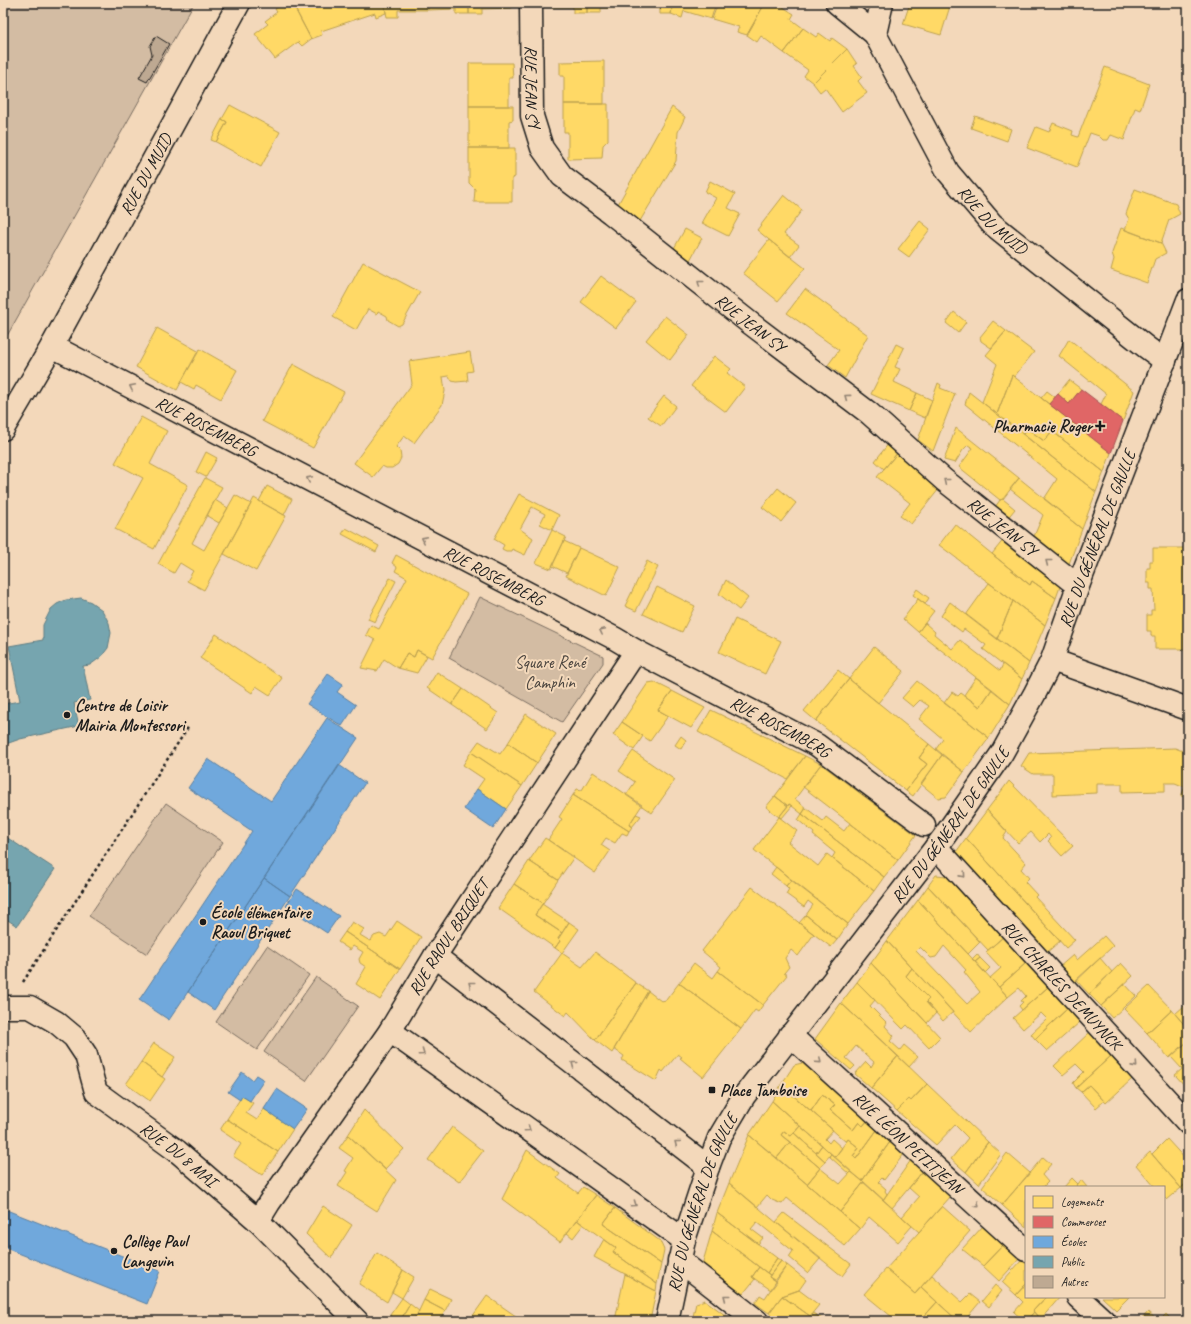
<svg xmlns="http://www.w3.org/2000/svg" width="1191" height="1324" viewBox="0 0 1191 1324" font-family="Caveat,sans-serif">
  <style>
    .green { fill: #d3bca3; stroke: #786c60 }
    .homes { fill: #ffd966; stroke: #bba050; fill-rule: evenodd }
    .shops { fill: #e06666; stroke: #a55050 }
    .schools { fill: #6fa8dc; stroke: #567ea2 }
    .public { fill: #76a5af; stroke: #5b7c83 }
    .building { fill: #bea992; stroke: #1c1c1c }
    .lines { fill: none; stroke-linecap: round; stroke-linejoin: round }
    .minor-casing { stroke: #1c1c1c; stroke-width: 25 }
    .path { stroke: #1c1c1c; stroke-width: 2.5; stroke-dasharray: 3 3; stroke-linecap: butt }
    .minor { stroke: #f3d8ba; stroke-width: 22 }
    .oneway { stroke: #928373 }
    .poi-dot { fill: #1c1c1c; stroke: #f3d8ba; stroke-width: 1.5 }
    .labels { text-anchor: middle; stroke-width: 4; stroke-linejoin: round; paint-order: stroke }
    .street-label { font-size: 17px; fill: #1c1c1c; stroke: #f3d8ba }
    .poi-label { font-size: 17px; font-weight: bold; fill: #1c1c1c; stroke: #f3d8ba; text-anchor: start }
    .park-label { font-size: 17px; fill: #4a443e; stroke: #f3d8ba }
  </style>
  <rect width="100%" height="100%" fill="#f3d8ba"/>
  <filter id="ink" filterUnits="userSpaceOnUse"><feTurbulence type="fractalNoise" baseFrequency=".025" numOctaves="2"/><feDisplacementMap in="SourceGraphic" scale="8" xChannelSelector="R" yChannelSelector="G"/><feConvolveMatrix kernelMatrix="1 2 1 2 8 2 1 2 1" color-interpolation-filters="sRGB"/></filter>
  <g filter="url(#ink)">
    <path class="green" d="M3 3H194L3 343Z
      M480 597 603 656V663L562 722 449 658Z
      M166 803 223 842 147 954 89 916Z
      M267 946 309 975 257 1050 216 1022Z
      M316 977 358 1006 306 1081 264 1052Z"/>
    <path class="homes" d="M283 3H292L311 39 302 46 298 42 275 59 255 34 268 24 265 21 277 12 275 9Z
      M292 3H384L386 13 376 17 375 13 321 31 322 35 311 39Z
      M384 3H428V10H398V17H387Z
      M428 3H469V14H456V9L428 10Z
      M469 3H511L512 8 482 9V14H469Z
      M544 3H587V13H573V7H544Z
      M587 3H630V8H601V13H587Z
      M630 3H673L671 14H660V8H630Z
      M673 3H716L711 19 684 11 682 18 671 14Z
      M718 3H765L747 35 737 32 739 27 712 19Z
      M765 3H784L783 7 794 14 791 19 803 28 784 53 761 36 757 42 747 35Z
      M910 3H951L941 35 903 24Z
      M803 28 816 37 819 33 830 41 832 38 847 49 813 83 804 76 808 70 784 53Z
      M847 49 857 64 854 66 862 77 858 81 867 93 842 112 825 88 820 92 813 83Z
      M604 61V104H564V76H560V62Z
      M469 63H512L513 78H509V106H469Z
      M1105 67 1149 84 1140 110 1135 108 1124 140 1111 135 1108 140H1103L1099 136 1090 133 1077 167 1027 148 1036 127 1049 132 1053 123 1073 131 1072 135 1078 137Z
      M564 104H608V140L603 145 602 158 568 159V132H564Z
      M230 105 280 132 261 167 216 142 227 122 222 119Z
      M469 106H513V120L509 121V148H469Z
      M672 107 685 117 678 132 676 161 640 221 629 212 617 206Z
      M975 116 1011 129 1007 141 971 128Z
      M222 119 227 122 216 142 211 140Z
      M469 148H515V177L512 178V202H474L475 189 469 183Z
      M710 181 735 194 728 208 740 214 728 236 702 223 716 198 705 192Z
      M1135 189 1176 204 1180 214 1169 220 1161 243 1125 230 1129 219 1126 214Z
      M784 195 802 210 784 234 799 245 790 257 757 230Z
      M920 221 930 229 909 257 898 249Z
      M1121 228 1161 243 1166 253 1155 259 1147 283 1111 270 1114 259 1112 253Z
      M685 229 702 238 689 262 673 250Z
      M769 240 805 268 778 301 743 273Z
      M363 262 420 292 402 324 398 326 388 320 387 316 378 311 377 314 368 309 356 330 333 317Z
      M601 276 636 302 616 328 581 302Z
      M805 289 868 335 845 378 828 365 839 350 787 313Z
      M954 312 966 322 958 333 946 323Z
      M665 316 689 335 670 360 646 340Z
      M993 321 1006 331 991 348 981 341 980 337Z
      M157 328 198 351 177 390 136 367Z
      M1006 331 1034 352 1014 377 1012 375 997 414 982 402 997 364 986 355Z
      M1069 339 1134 391 1123 421 1101 404 1106 394 1059 356Z
      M896 344 904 348 895 367 900 369 894 382 917 393 909 411 871 394Z
      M200 349 237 370 221 399 196 385 194 389 181 382Z
      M470 352 473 371 467 372 468 381 456 382 452 381 449 376 443 377 445 391 442 405 414 443 404 436 396 447 400 451 401 458 398 464 392 468H386L382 466 373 477 354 463 412 384 409 361Z
      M714 356 731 369 727 373 745 387 726 412 691 386Z
      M293 364 344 392 313 448 262 421Z
      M1012 375 1111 453 1104 472 1052 431 1044 441 1028 429 1023 434 997 414Z
      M1069 380 1081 389 1069 404 1058 394Z
      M938 383 941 385 940 388 955 394 933 451 918 440Z
      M1047 391 1055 397 1049 404 1041 398Z
      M969 392 1096 492 1082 529 1044 499 1057 479 965 404Z
      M917 393 932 400 925 418 909 411Z
      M664 396 676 406 661 426 648 417Z
      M141 417 167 431 150 464 188 485 154 549 115 529 143 478 115 463Z
      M956 428 1019 478 1003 499 1000 500 959 467 973 448 968 445 963 450 955 463 944 460Z
      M1028 429 1044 441 1052 431 1104 472 1096 492 1023 434Z
      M889 443 899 451 884 469 875 461Z
      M899 451 921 468 918 472 939 489 911 524 900 516 910 503 877 477Z
      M206 452 217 458 206 477 196 472Z
      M205 478 222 487 192 543 204 550 235 495 251 504 204 590 187 581 193 571 180 563 174 573 158 564Z
      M1019 478 1082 529 1067 569 1032 541 1043 515 1010 489Z
      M267 486 292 499 284 515 259 501Z
      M778 488 796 503 781 522 762 507Z
      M519 494 559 515 552 530 540 524 545 514 532 507 520 529 533 538 525 555 512 549 511 551H506L502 549 504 545 494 539Z
      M254 498 286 516 256 571 224 554Z
      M1003 499 1015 509 1006 520 993 510 1000 500Z
      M215 500 228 508 219 523 207 516Z
      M955 524 1030 585 1032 581 1056 598 1045 625 939 545Z
      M346 528 379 546 376 552 342 534Z
      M552 530 566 537 551 569 536 563Z
      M1004 539 1061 584 1056 598 1032 581 1030 585 992 554Z
      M564 541 579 548 567 573 552 566Z
      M579 548 620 567 606 596 566 576Z
      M1153 548H1184L1185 649H1155V636H1151V631H1147V615H1151V610H1154L1153 589H1150V583H1147V568H1150V561H1153Z
      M396 555 467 594 432 658 417 650 414 657 407 653 398 668 384 659 377 671 361 668 375 640 366 635 371 625 379 629 407 578 395 571 397 567 392 563Z
      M647 561 658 567 636 611 625 606Z
      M390 578 396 581 375 622 368 619Z
      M726 580 748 598 739 610 719 594Z
      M989 583 1013 601 997 639 966 615Z
      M657 587 695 606 682 632 643 614Z
      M917 589 929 598 925 604 913 595Z
      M918 599 934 611 918 632 903 619Z
      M1013 601 1045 625 1029 663 997 639Z
      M950 602 1029 663 1022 679 983 649 986 645 964 629 962 632 941 616Z
      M735 619 781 641 765 674 719 652Z
      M925 623 935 632 934 634 952 649 960 640 1000 671 1003 664 1022 679 1010 704 918 632Z
      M216 634 282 678 270 695 256 686 252 693 200 658Z
      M874 647 904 671 878 703 849 679Z
      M417 650 427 656 417 673 398 668 407 653 414 657Z
      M838 670 849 679 816 721 804 711Z
      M437 672 463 689 452 705 427 688Z
      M976 677 992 689 980 707 964 695Z
      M849 679 929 744 919 758 927 764 906 791 816 721Z
      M917 681 989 738 964 772 936 749 943 739 919 719 929 706 920 700 913 707 902 698Z
      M654 682 672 691 658 710 668 716 650 741 622 722 648 683Z
      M463 689 498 713 487 729 452 705Z
      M992 689 1010 704 989 738 944 703 952 692 958 696 961 693 980 707Z
      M672 691 705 708 691 728 658 710Z
      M711 710 805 756 787 779 698 732Z
      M526 714 556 734 537 763 508 743Z
      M622 722 643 736 634 750 613 735Z
      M681 736 686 740 681 749 675 745Z
      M479 741 500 754 508 743 537 763 522 786 471 752Z
      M929 744 942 755 913 796 906 791 927 764 919 758Z
      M1175 748 1188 753V798L1181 796 1185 787 1175 783H1165V791L1122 792V784H1097V793L1053 795V774H1033L1021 766 1029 753Z
      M633 751 675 780 652 813 626 795 635 782 619 771Z
      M471 752 522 786 506 809 477 789 484 779 463 765Z
      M942 755 964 772 946 797 938 798 921 784Z
      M805 756 821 764 795 799 806 808 802 814 792 806 789 804 788 806 775 796Z
      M821 764 916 835 898 860 803 787Z
      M593 772 642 805 629 825 632 827 629 831 573 795 577 789 582 790Z
      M1009 781 1073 846 1062 856 1048 841 1051 838 1048 834 1040 842 1031 832 1018 843 987 810Z
      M573 795 629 831 627 835 622 833 615 843 606 838 601 845 610 851 595 873 548 840 562 819 559 817Z
      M775 796 788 806 779 817 766 807Z
      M789 804 792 806 782 818 779 817Z
      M806 808 823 821 826 817 844 831 850 823 898 860 884 877 802 814Z
      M987 810 1007 832 1003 838 1026 863 1021 869 1029 878 1025 882 1037 895 1035 897 1075 940 1066 948 966 838Z
      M636 814 641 816 632 827 629 825Z
      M802 814 884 877 874 891 832 858 835 853 813 835 814 833 798 820Z
      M779 817 797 831 788 842 818 866 827 854 874 891 848 924 754 850Z
      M545 838 574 857 558 880 529 861Z
      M966 838 1060 941 1045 954 954 855Z
      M529 861 558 880 543 903 514 884Z
      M776 867 791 880 786 886 771 874Z
      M936 875 947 876 1003 937 988 950 928 886Z
      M791 880 848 924 837 940 806 915 813 905 808 901 804 907 786 894 789 889 786 886Z
      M514 884 543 903 535 915 562 933 558 939 560 941 555 948 498 908Z
      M928 886 980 942 968 954 918 900Z
      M752 887 814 934 798 956 791 950 785 958 789 967 784 973 787 975 763 1005 718 971 721 967 702 951Z
      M918 900 1008 997 971 1032 887 941ZM944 946 966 970 964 972 980 992 967 1004 916 951 920 947 931 958 936 957Z
      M542 904 569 922 562 933 535 915Z
      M806 915 837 940 831 947 799 923Z
      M397 921 421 937 400 969 345 932 352 922 364 929 360 935 370 941 374 936 380 934 386 937Z
      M569 922 579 929 562 953 555 948 560 941 558 939Z
      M345 932 400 969 380 1000 356 984 366 967 360 963 359 959 363 952 353 946 350 950 338 942Z
      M1104 936 1113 946 1073 984 1058 968 1073 955 1077 960Z
      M1003 937 1026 963 999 987 990 978 1001 968 986 952Z
      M887 941 912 968 906 976 929 999 926 1002 936 1013 927 1023 871 963Z
      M595 952 636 983 595 1040 568 1012 565 1016 534 992 562 953 582 967Z
      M977 954 980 958 975 962 972 959Z
      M980 958 990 968 985 973 975 962Z
      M1100 958 1112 972 1089 994 1076 980Z
      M694 963 713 978 718 971 763 1005 758 1012 755 1010 741 1029 679 983Z
      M871 963 940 1037 929 1048 907 1025 903 1029 857 982Z
      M1026 963 1048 987 1022 1010 1019 1006 1023 1002 1021 1001 1026 996 1019 988 1008 997 999 987Z
      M1121 963 1133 976 1101 1006 1089 994Z
      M912 968 953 1012 943 1021 926 1002 929 999 906 976Z
      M857 982 875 1000 870 1006 887 1023 885 1026 894 1036 890 1041 900 1050 904 1045 918 1057 909 1067 841 1003Z
      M636 983 648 991 612 1053 595 1040Z
      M679 983 741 1029 703 1077 680 1058 682 1057 678 1054 663 1072 661 1070 656 1081 622 1060 624 1056 614 1049 648 991 661 1001 666 1000Z
      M1125 984 1136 996 1112 1018 1101 1006Z
      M1149 986 1172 1010 1147 1033 1124 1009Z
      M1048 987 1068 1008 1035 1039 1031 1034 1047 1019 1041 1013 1023 1029 1013 1018Z
      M841 1003 898 1056 871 1088 855 1074 866 1062 871 1067 874 1062 856 1046 846 1058 855 1066 851 1070 815 1039Z
      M1184 1006 1188 1010V1029L1175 1014Z
      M1068 1008 1080 1022 1047 1051 1035 1039Z
      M1172 1010 1188 1029V1041L1169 1058 1147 1033Z
      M1090 1032 1111 1056 1076 1088 1073 1083 1084 1072 1076 1064 1063 1075 1054 1066Z
      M1188 1041V1089L1175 1075 1182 1069 1171 1057Z
      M154 1043 175 1057 162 1077 141 1062Z
      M898 1056 927 1084 911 1101 909 1099 897 1111 871 1088Z
      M1111 1056 1132 1079 1106 1103 1089 1085 1081 1092 1076 1088Z
      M141 1062 165 1079 150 1101 126 1084Z
      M802 1063 867 1121 863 1126 859 1122 853 1130 830 1110 835 1105 822 1095 811 1111 781 1085 794 1065Z
      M927 1084 988 1142 966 1172 951 1159 968 1138 955 1125 936 1145 897 1111 909 1099 911 1101Z
      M781 1085 833 1130 825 1139 829 1143 832 1139 842 1148 835 1157 772 1101Z
      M1089 1085 1104 1101 1096 1108 1081 1092Z
      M822 1095 835 1105 830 1110 853 1130 859 1122 863 1126 867 1121 877 1130 856 1159 853 1156 859 1148 848 1139 846 1142 811 1111Z
      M242 1096 253 1103 246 1113 257 1120 264 1109 293 1129 278 1152 227 1119Z
      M772 1101 800 1126 791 1136 784 1131 781 1135 790 1142 777 1158 749 1135Z
      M364 1110 404 1149 385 1169 348 1135Z
      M227 1119 278 1152 262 1175 233 1156 241 1144 220 1130Z
      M800 1126 822 1145 816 1153 794 1133Z
      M452 1127 483 1151 459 1182 428 1160Z
      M877 1130 890 1142 862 1181 835 1157 848 1139 859 1148 853 1156 856 1159Z
      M784 1131 791 1136 794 1133 825 1161 820 1168 781 1135Z
      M348 1135 396 1180 377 1211 338 1186 347 1172 345 1171 353 1158 339 1148Z
      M749 1135 860 1229 845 1246 787 1198 782 1204 772 1200 767 1195 757 1207 729 1183Z
      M1167 1139 1188 1162V1182L1181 1188 1152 1154Z
      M790 1142 820 1168 807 1184 777 1158Z
      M890 1142 904 1154 884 1180 882 1178 878 1182 886 1189 885 1191 887 1194 883 1200 862 1181Z
      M988 1142 1001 1154 979 1184 966 1172Z
      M822 1145 831 1154 825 1161 816 1153Z
      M527 1150 560 1174 557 1178 578 1193 583 1187 596 1195 560 1242 502 1199Z
      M1150 1152 1181 1188 1167 1200 1164 1197V1187H1155L1136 1165Z
      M1007 1153 1030 1173 1002 1205 982 1187Z
      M831 1154 851 1172 849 1174 829 1156Z
      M1043 1157 1051 1164 1042 1175 1048 1182 1043 1187H1026V1227L1002 1205Z
      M911 1160 923 1171 892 1208 883 1200Z
      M820 1168 840 1184 851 1172 864 1182 840 1212 807 1184Z
      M923 1171 951 1196 919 1232 902 1217 919 1197 909 1188Z
      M1072 1178 1078 1184 1075 1187H1064Z
      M1081 1180 1087 1187H1075L1078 1184Z
      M864 1182 912 1226 898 1242 869 1217 860 1229 840 1212Z
      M1188 1182V1196L1181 1188Z
      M729 1183 820 1259 808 1273 789 1257 793 1251 757 1222 751 1229 763 1238 758 1244 717 1213Z
      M596 1195 615 1208 603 1224 661 1264 657 1284 613 1252 616 1248 577 1220Z
      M323 1206 352 1225 331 1258 306 1234Z
      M942 1206 970 1231 915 1294 886 1269Z
      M615 1208 660 1241 664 1250 661 1264 603 1224Z
      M717 1213 777 1258 767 1273 712 1231Z
      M784 1213 851 1264 842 1276 776 1222Z
      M577 1220 583 1225 573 1238 567 1233Z
      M984 1225 1004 1244 983 1266 962 1249Z
      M712 1231 759 1267 752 1277 755 1279 743 1294 702 1265Z
      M604 1239 616 1248 613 1252 657 1284 656 1291 594 1257Z
      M1004 1244 1020 1258 999 1281 983 1266Z
      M377 1253 403 1270 387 1302 359 1284Z
      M777 1258 781 1261 770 1275 767 1273Z
      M1022 1260 1026 1264V1284L1016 1295 1002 1282Z
      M781 1261 787 1265 775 1281 769 1277Z
      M787 1265 806 1280 799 1290 782 1296 769 1313 755 1303 760 1295 765 1298Z
      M759 1267 770 1275 769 1277 777 1282 771 1290 752 1277Z
      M886 1269 915 1294 921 1287 937 1302 920 1321H897L864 1294Z
      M403 1270 414 1277 402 1298 392 1292Z
      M625 1274 656 1291 650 1321H624L615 1320Z
      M932 1275 962 1302 970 1294 980 1302 964 1321H958L921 1287Z
      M1026 1284V1297H1046L1033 1311 1034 1312 1026 1321H1024L1014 1312 1023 1302 1016 1295Z
      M995 1285 1002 1291 989 1307 982 1301Z
      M430 1289 451 1299 445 1311 424 1300Z
      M799 1290 819 1305 810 1316 782 1296Z
      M487 1296 523 1321H478L472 1317Z
      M782 1296 810 1316 813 1313 822 1319 820 1321H780L769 1313Z
      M1046 1297H1060L1040 1320 1033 1311Z
      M1102 1297H1129L1116 1310Z
      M402 1298 410 1304 400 1321H396L390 1315Z
      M424 1300 445 1311 440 1321H414Z
      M705 1300 733 1321H692L696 1303Z
      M937 1302 958 1321H920Z
      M410 1304 419 1311 414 1321H400Z
      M1034 1312 1039 1318 1036 1321H1026Z
      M1148 1312 1158 1321H1140Z
      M1166 1314 1173 1321H1159Z"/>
    <path class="shops" d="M1081 389 1123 421 1111 453 1049 404 1058 394 1069 404Z
      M1188 439V477H1185Z"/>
    <path class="schools" d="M328 674 343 684 337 692 356 705 342 726 307 704Z
      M327 718 358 738 169 1020 139 1000 252 831 188 788 208 759 271 801Z
      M339 765 365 783 290 896 264 878Z
      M477 789 506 809 493 829 464 809Z
      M264 878 290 896 214 1010 188 992Z
      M297 889 339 916 327 933 286 906Z
      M242 1072 252 1080 256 1075 264 1080 250 1101 242 1096 240 1100 228 1092Z
      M277 1089 307 1109 293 1129 264 1109Z
      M4 1209 160 1271 147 1304 3 1247V1212Z"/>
    <path class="public" d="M81 598 91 602 102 610 109 623 111 633 108 648 101 657 90 665 83 666 90 700 74 703 79 726 20 739 3 745V704L20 701 9 646 43 640V625L51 609 57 604 66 600Z
      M3 835 55 869 17 926 3 917Z"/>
    <path class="building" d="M156 36 169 44 147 82 139 78 152 55 150 46Z"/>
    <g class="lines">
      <g class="minor-casing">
        <g id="minor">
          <path id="s1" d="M531 3 532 116 542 148 562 176 611 213 750 323 869 413 944 480 1078 586"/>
          <path id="s2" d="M837 3 875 34 948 172 992 224 1146 347 1165 361"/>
          <path d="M875 34 882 3"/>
          <path id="s3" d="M52 346 614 638 636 651 817 745 924 825"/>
          <path id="s4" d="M3 429 52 346 239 3"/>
          <path d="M1052 660 1188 709"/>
          <path id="s5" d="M936 847 1188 1123"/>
          <path d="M435 956 708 1167"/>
          <path id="s6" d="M3 1007H30L56 1022 74 1037 86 1055 96 1092 177 1151 258 1221 357 1321"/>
          <path d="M390 1031 684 1240"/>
          <path id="s7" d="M790 1035 1026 1250"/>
          <path id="s8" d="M258 1221 269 1203 390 1031 435 956 636 651"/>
          <path d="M679 1260 757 1321"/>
          <path d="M1078 1297 1104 1321"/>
          <path id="s9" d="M667 1321 684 1240 708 1167 719 1138 744 1096 943 838 1002 753 1035 693 1052 660 1078 586 1188 300"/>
        </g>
      </g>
      <path class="path" d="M23 982 189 726"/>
      <use href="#minor" class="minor"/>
    </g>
    <defs><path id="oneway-chevron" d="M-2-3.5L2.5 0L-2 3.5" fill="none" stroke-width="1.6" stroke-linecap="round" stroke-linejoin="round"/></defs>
    <g class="oneway">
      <use href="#oneway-chevron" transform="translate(700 283) rotate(-142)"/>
      <use href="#oneway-chevron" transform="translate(132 387) rotate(-153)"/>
      <use href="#oneway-chevron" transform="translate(847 397) rotate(-143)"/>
      <use href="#oneway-chevron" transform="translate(309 479) rotate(-153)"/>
      <use href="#oneway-chevron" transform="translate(946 481) rotate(-141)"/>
      <use href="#oneway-chevron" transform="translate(424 539) rotate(-153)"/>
      <use href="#oneway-chevron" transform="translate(1048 562) rotate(-142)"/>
      <use href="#oneway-chevron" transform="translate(602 631) rotate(-153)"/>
      <use href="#oneway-chevron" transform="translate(963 875) rotate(48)"/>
      <use href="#oneway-chevron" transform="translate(471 984) rotate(-142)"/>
      <use href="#oneway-chevron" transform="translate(422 1053) rotate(35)"/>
      <use href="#oneway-chevron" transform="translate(819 1061) rotate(42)"/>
      <use href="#oneway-chevron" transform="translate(574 1064) rotate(-142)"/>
      <use href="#oneway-chevron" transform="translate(1135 1065) rotate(48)"/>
      <use href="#oneway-chevron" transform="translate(528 1129) rotate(35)"/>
      <use href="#oneway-chevron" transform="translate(677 1143) rotate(-142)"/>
      <use href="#oneway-chevron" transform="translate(634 1204) rotate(35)"/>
      <use href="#oneway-chevron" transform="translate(977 1205) rotate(42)"/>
      <use href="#oneway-chevron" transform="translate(726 1297) rotate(-142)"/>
    </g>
  </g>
  <g class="poi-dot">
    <path d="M1098 420h4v4h4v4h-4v4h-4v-4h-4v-4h4z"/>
    <circle cx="67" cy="715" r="4"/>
    <circle cx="203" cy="922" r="4"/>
    <rect x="708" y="1086" width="8" height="8" rx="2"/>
    <circle cx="114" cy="1251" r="4"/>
  </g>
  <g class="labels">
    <g class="street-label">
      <text dy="6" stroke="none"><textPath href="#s1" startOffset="84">RUE JEAN SY</textPath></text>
      <text dy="6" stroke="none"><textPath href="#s4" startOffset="292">RUE DU MUID</textPath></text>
      <text dy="6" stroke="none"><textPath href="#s2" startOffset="271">RUE DU MUID</textPath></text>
      <text dy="6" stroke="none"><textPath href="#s1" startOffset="420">RUE JEAN SY</textPath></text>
      <text dy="6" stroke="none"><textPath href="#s3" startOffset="174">RUE ROSEMBERG</textPath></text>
      <text dy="6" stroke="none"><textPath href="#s1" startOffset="744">RUE JEAN SY</textPath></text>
      <text dy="6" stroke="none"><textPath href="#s9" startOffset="904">RUE DU GÉNÉRAL DE GAULLE</textPath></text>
      <text dy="6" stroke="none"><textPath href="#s3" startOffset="498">RUE ROSEMBERG</textPath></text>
      <text dy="6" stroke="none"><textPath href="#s3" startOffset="822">RUE ROSEMBERG</textPath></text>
      <text dy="6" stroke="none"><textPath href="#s9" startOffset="580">RUE DU GÉNÉRAL DE GAULLE</textPath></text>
      <text dy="6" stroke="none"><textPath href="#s8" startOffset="342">RUE RAOUL BRIQUET</textPath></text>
      <text dy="6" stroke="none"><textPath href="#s5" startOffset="187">RUE CHARLES DEMUYNCK</textPath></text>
      <text dy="6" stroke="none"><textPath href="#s7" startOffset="160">RUE LÉON PETITJEAN</textPath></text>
      <text dy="6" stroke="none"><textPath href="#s6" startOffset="244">RUE DU 8 MAI</textPath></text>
      <text dy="6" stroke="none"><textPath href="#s9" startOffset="124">RUE DU GÉNÉRAL DE GAULLE</textPath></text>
    </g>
    <g class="poi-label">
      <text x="1092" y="432" text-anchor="end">Pharmacie Roger</text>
      <text x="75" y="711">Centre de Loisir<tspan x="75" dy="20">Mairia Montessori</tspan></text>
      <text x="211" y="918">École élémentaire<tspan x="211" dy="20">Raoul Briquet</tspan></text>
      <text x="720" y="1096">Place Tamboise</text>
      <text x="122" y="1247">Collège Paul<tspan x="122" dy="20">Langevin</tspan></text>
    </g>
    <g class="park-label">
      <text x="550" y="668">Square René<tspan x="550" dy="20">Camphin</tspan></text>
    </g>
  </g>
  <rect width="1191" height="1324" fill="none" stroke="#f3d8ba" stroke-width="16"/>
  <rect x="8" y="8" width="1175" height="1308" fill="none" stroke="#1c1c1c" stroke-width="1.5" filter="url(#ink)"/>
  <rect x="1025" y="1186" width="140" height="112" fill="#f3d8ba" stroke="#9d8d7b"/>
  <rect x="1033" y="1196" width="20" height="12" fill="#ffd966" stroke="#9d8d7b"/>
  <text x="1061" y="1206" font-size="12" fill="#1c1c1c">Logements</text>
  <rect x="1033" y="1216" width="20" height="12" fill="#e06666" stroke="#9d8d7b"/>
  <text x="1061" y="1226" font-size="12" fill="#1c1c1c">Commerces</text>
  <rect x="1033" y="1236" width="20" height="12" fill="#6fa8dc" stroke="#9d8d7b"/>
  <text x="1061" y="1246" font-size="12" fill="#1c1c1c">Écoles</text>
  <rect x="1033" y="1256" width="20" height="12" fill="#76a5af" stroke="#9d8d7b"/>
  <text x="1061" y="1266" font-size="12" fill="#1c1c1c">Public</text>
  <rect x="1033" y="1276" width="20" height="12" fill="#bea992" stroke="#9d8d7b"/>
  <text x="1061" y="1286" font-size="12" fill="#1c1c1c">Autres</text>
</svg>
